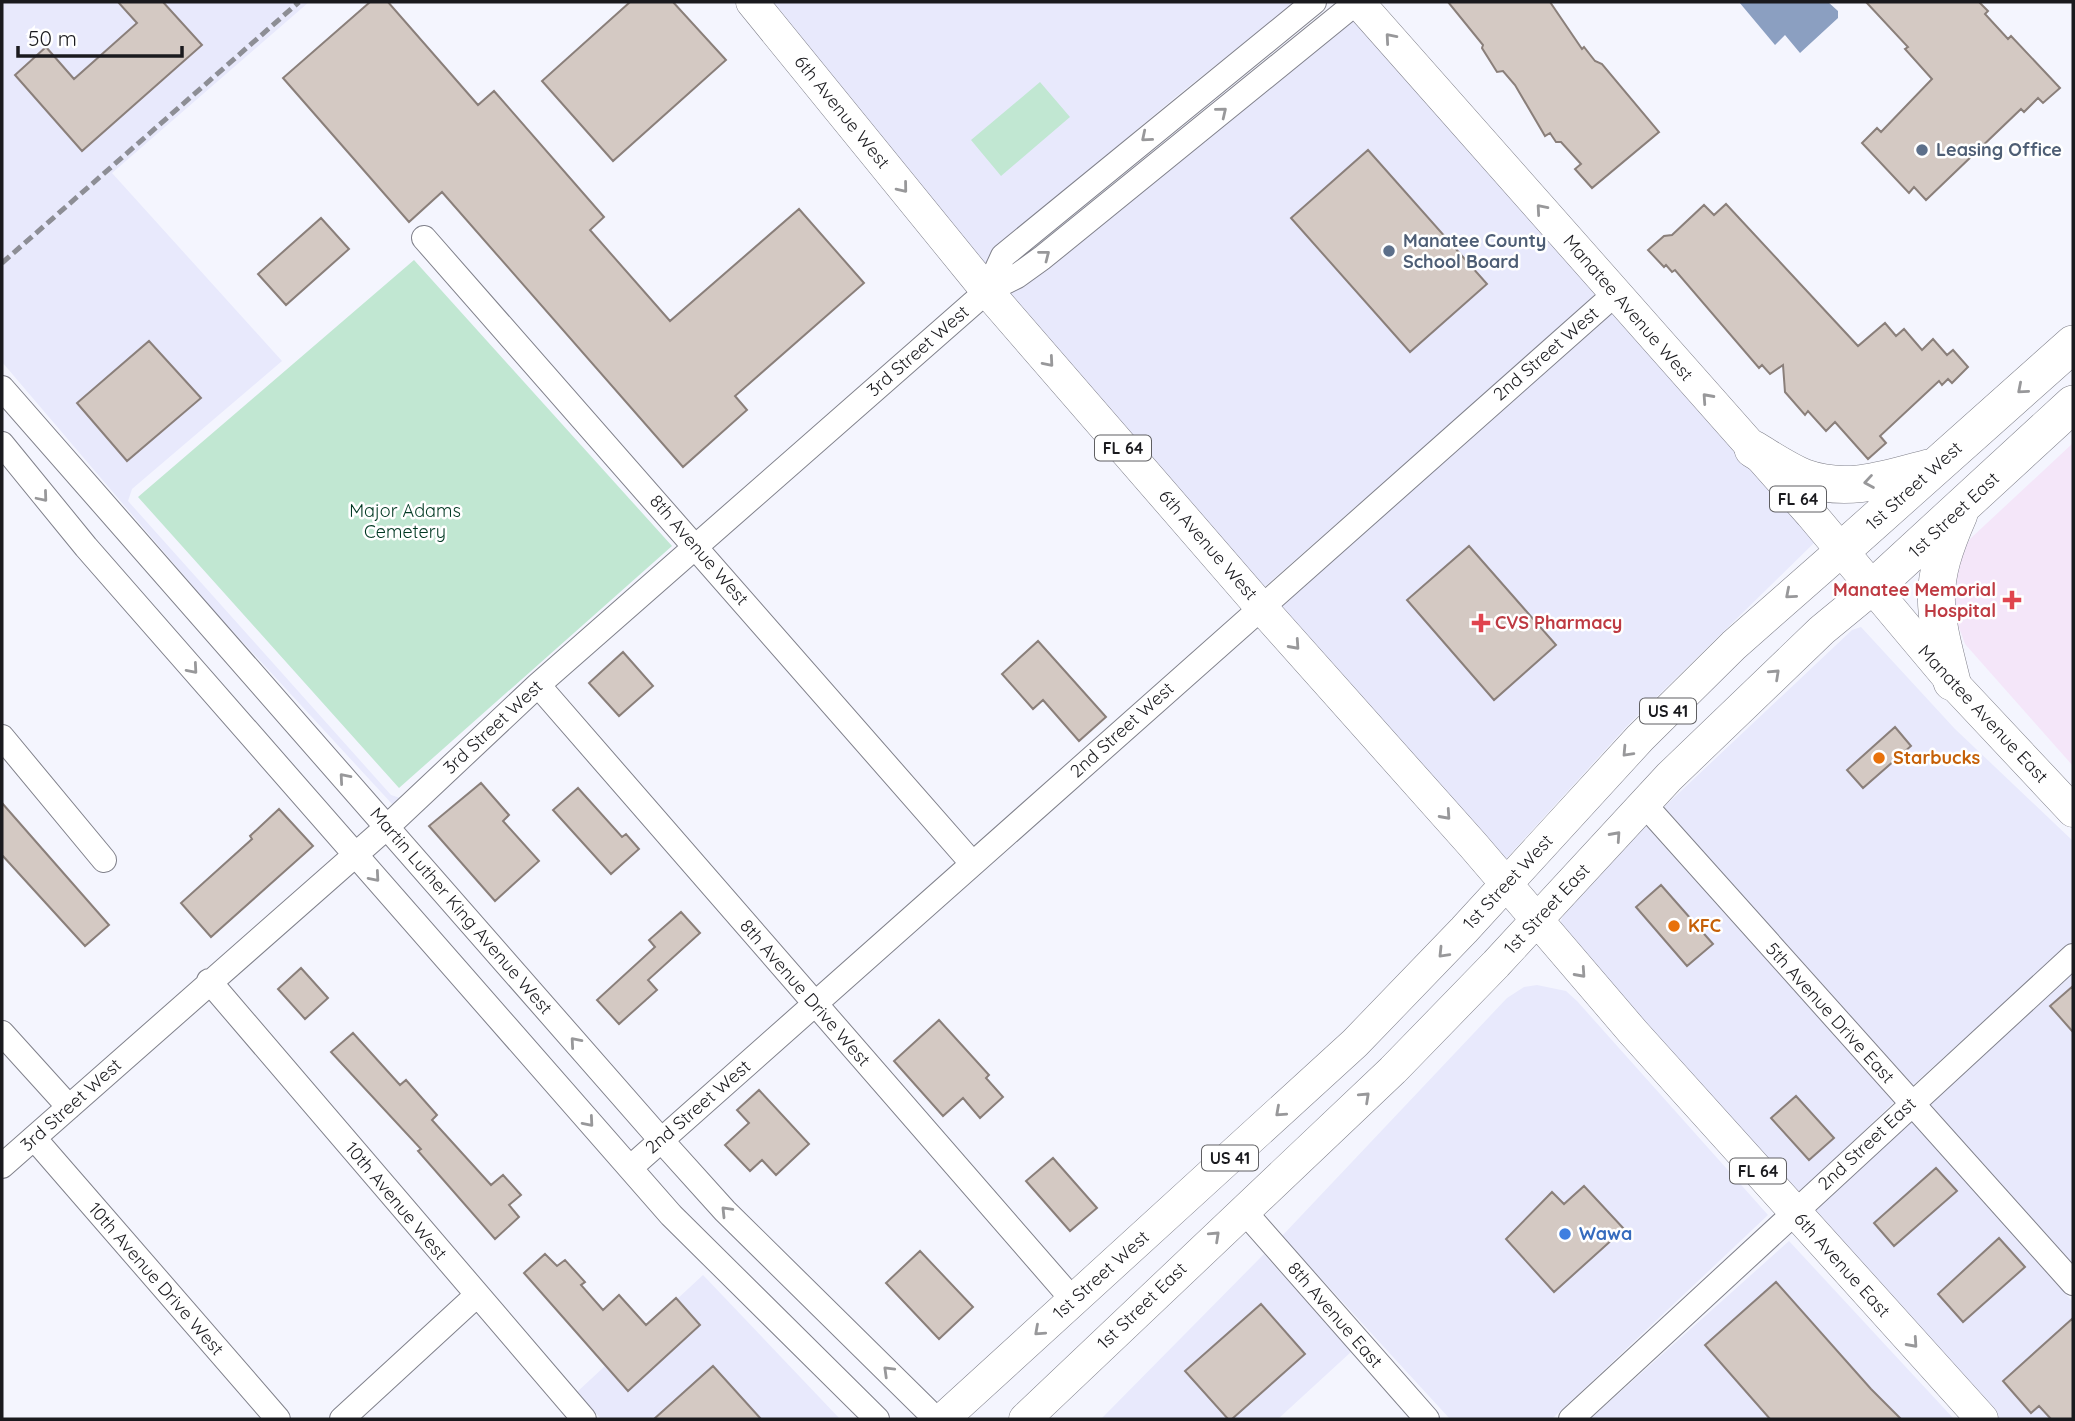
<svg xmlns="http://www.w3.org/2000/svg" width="2075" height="1421" viewBox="0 0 2075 1421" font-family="Quicksand,sans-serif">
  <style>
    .built { fill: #e8e9fc }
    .medical { fill: #f4e6f9 }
    .green { fill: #c1e7d2 }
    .water { fill: #8b9fc1 }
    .building { fill: #d4c9c3; stroke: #8a7f7a; stroke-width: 2 }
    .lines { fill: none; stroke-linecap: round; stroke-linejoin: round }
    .minor-casing { stroke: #80818b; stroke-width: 26 }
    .major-casing { stroke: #80818b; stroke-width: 33 }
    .highway-casing { stroke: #80818b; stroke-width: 38 }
    .minor { stroke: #fff; stroke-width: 24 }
    .major { stroke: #fff; stroke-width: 32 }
    .highway { stroke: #fff; stroke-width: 37 }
    .rail { stroke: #8d8e95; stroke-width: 5; stroke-dasharray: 10 5; stroke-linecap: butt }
    .oneway { stroke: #98989a }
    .service-dot { fill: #5c6f8a; stroke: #fff; stroke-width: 2.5 }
    .health-dot { fill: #e0444e; stroke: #fff; stroke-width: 2.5 }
    .food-dot { fill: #e8710a; stroke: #fff; stroke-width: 2.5 }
    .shop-dot { fill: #3f7fe0; stroke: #fff; stroke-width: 2.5 }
    .labels { text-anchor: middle; stroke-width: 5; stroke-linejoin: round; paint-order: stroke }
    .shield { fill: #fff; stroke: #5f5f62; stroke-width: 2 }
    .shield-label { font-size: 16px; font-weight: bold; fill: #1a1a1e }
    .street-label { font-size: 18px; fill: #1a1a1e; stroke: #fff }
    .service-label { font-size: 18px; font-weight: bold; fill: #4e5e75; stroke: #fff; text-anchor: start }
    .park-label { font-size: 18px; fill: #003822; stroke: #fff }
    .health-label { font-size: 18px; font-weight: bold; fill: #be3a42; stroke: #fff; text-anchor: end }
    .food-label { font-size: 18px; font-weight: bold; fill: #c56008; stroke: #fff; text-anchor: start }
    .shop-label { font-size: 18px; font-weight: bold; fill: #366cbe; stroke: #fff; text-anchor: start }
  </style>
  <rect width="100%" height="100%" fill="#f4f5fe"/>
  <path class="built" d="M2 2H309L112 173 282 361 132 489 128 501 391 795 400 798 393 805 215 612 2 362Z
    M768 2H1296L1178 95 996 248 985 268Z
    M1355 18 1598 294 1262 589 1006 294Z
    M1613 311 1815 539 1814 543 1627 726 1503 862 1277 606Z
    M1861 627 1955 729 2073 841V941L1913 1085 1664 807 1852 630Z
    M1646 826 1894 1102 1797 1195 1558 928 1563 916Z
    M2073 971V1264L1928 1102Z
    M1537 985 1566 991 1577 1001 1768 1215 1552 1419H1450L1282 1236 1507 998 1524 987Z
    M1910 1119 2073 1302V1419H1999L1812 1212Z
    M1789 1241 1954 1419H1590Z
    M1264 1254 1351 1352 1278 1419H1101Z
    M703 1275 840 1419H601L577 1392Z"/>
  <path class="medical" d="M2073 443V766L1965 644 1951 605 1962 551 1971 538Z"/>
  <path class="green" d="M1040 82 1070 117 1001 176 971 140Z
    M414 260 672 546 399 788 138 497Z"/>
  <path class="water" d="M1739 2H1828L1838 11V18L1800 53 1785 35 1775 45Z"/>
  <path class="building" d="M118 2H163L202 45 82 151 15 75 46 47 74 79 137 23Z
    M370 2H388L478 105 494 91 604 217 590 230 670 321 799 209 864 283 735 396 747 410 683 467 442 192 409 222 283 78Z
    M630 2H673L726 60 613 161 542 81Z
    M1448 2H1550L1582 49 1584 47 1595 61 1602 64 1659 132 1592 188 1575 169 1581 164 1561 142H1556L1550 133 1545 136 1515 85 1503 71 1497 72 1482 48 1483 45Z
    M1866 2H1979L1988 11 1985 14 2008 39 2011 36 2060 88 2043 103 2038 98 2024 112 2021 109 1926 200 1914 187 1909 193 1862 143 1877 128 1881 132 1932 79 1905 49 1908 47Z
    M1368 150 1487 284 1410 352 1291 218Z
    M1726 204 1858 346 1885 323 1896 336 1904 329 1922 350 1933 339 1947 355 1953 350 1968 367 1952 383 1948 379 1942 385 1939 381 1880 436 1886 443 1868 459 1835 422 1826 431 1808 411 1805 415 1785 392 1783 365 1770 374 1762 365 1759 368 1675 270 1672 272 1666 265 1664 267 1648 250 1664 236 1672 235 1704 205 1714 215Z
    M321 218 349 249 286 305 258 274Z
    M149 341 201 398 127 461 77 403Z
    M1469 546 1556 645 1494 700 1407 600Z
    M1038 641 1106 717 1079 741 1043 700 1033 709 1002 674Z
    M623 652 653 686 619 716 589 683Z
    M1895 727 1911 746 1863 788 1847 770Z
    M481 783 509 815 503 821 539 861 495 901 429 826Z
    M578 788 622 837 626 834 639 849 611 874 553 810Z
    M2 803 109 925 85 946 2 855Z
    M279 809 313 846 211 937 181 903 252 839 250 836Z
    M1661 885 1713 944 1687 966 1636 907Z
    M681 912 700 933 648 980 657 990 619 1024 597 1000 655 947 649 940Z
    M301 968 328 998 305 1019 278 989Z
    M2073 986V1032L2050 1006Z
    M939 1020 989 1075 986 1078 1003 1097 980 1118 963 1098 943 1116 894 1061Z
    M353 1033 400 1085 406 1080 437 1115 432 1120 491 1185 503 1175 521 1195 509 1205 519 1217 495 1239 418 1151 421 1149 331 1052Z
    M759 1090 809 1144 776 1175 762 1160 750 1171 725 1145 749 1123 737 1110Z
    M1796 1096 1834 1138 1809 1160 1771 1118Z
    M1053 1158 1097 1208 1070 1231 1026 1181Z
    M1936 1168 1957 1191 1894 1246 1874 1223Z
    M1584 1186 1624 1229 1554 1292 1506 1239 1552 1192 1564 1204Z
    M1999 1238 2025 1267 1963 1322 1938 1294Z
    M920 1251 973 1307 939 1339 886 1283Z
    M545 1254 557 1266 565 1260 585 1282 581 1285 603 1310 619 1295 646 1325 676 1298 700 1325 628 1391 524 1273Z
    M1776 1282 1871 1389 1901 1419H1770L1705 1345Z
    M1261 1304 1305 1354 1232 1419H1228L1185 1371Z
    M2073 1318V1419H2051L2039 1406 2031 1413 2003 1381Z
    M713 1366 761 1419H654Z"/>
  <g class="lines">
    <g class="minor-casing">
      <path id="minor" d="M424 238 972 863
        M987 291 1003 256 1314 2
        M2 388 661 1140 725 1211 936 1419
        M2 444 86 547 671 1215 877 1419
        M538 685 1073 1300
        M2 737 104 860
        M1644 804 2073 1283
        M209 981 584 1419
        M2 1033 69 1107
        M34 1138 278 1419
        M2 1166 387 827 538 685 987 291 1017 276 1042 258 1357 2
        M630 1168 1615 294
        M1243 1210 1427 1419
        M342 1419 477 1295
        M1571 1419 2073 956"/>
    </g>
    <g class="major-casing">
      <path id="major" d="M752 2 987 291 1260 606 1473 845 1633 1032 1982 1419
        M1358 2 1811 514 1952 682 2073 811
        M943 1419 1355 1043 1464 930 1640 738 1734 645 1842 550
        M1025 1419 1393 1070 1496 964 1669 777 1822 630 1873 588"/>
    </g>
    <g class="highway-casing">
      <path id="highway" d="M1753 449C1770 459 1787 471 1805 478 1847 493 1887 479 1928 468
        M1842 550 2073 344
        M1873 588 2073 404
        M1952 682C1933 607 1927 587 1959 514"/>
    </g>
    <use href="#minor" class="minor"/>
    <use href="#major" class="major"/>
    <use href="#highway" class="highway"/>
    <path class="rail" d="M2 263 299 2"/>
  </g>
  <defs><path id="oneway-chevron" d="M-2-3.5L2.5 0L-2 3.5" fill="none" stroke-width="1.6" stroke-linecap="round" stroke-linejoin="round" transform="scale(1.75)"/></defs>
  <g class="oneway">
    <use href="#oneway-chevron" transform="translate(1390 38) rotate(-131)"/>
    <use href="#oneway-chevron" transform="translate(1222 112) rotate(-39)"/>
    <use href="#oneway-chevron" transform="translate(1146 137) rotate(140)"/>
    <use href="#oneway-chevron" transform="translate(903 188) rotate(51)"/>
    <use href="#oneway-chevron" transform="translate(1541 209) rotate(-131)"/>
    <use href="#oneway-chevron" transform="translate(1045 255) rotate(-38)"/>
    <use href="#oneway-chevron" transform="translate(1049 362) rotate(49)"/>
    <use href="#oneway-chevron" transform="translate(2022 389) rotate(139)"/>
    <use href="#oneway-chevron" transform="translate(1707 398) rotate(-132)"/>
    <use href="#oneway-chevron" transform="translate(1869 482) rotate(171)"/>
    <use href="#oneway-chevron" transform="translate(43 497) rotate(50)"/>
    <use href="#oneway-chevron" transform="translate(1790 594) rotate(139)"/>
    <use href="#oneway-chevron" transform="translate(1295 645) rotate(48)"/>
    <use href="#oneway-chevron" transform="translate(193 669) rotate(49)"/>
    <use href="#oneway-chevron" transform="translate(1775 674) rotate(-43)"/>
    <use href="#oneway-chevron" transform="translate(1627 752) rotate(133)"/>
    <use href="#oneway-chevron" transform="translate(344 778) rotate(-131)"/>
    <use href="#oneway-chevron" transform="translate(1446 815) rotate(48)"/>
    <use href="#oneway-chevron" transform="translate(1616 836) rotate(-48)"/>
    <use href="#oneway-chevron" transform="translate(375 877) rotate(49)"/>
    <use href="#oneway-chevron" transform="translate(1443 953) rotate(134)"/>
    <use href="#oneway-chevron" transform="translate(1581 973) rotate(48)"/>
    <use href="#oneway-chevron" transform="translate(575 1042) rotate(-131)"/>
    <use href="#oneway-chevron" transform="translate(1365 1097) rotate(-43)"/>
    <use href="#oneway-chevron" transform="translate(1280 1112) rotate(138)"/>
    <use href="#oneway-chevron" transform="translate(589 1122) rotate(49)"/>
    <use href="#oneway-chevron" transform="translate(726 1211) rotate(-134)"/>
    <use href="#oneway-chevron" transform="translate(1215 1236) rotate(-43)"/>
    <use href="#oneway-chevron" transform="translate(1039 1331) rotate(138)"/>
    <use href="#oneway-chevron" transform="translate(1913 1343) rotate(48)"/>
    <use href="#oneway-chevron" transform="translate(888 1371) rotate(-136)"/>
  </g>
  <g class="service-dot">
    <circle cx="1922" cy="150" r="7"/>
    <circle cx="1389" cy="251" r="7"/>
  </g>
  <g class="health-dot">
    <path d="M2008.5 589.5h7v7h7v7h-7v7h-7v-7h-7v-7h7z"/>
    <path d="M1477.5 612.5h7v7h7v7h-7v7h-7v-7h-7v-7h7z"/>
  </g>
  <g class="food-dot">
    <circle cx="1879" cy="758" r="7"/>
    <circle cx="1674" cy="926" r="7"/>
  </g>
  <circle class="shop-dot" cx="1565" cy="1234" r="7"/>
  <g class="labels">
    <g class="shield">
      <rect x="1095" y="435.5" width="56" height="25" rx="5"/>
      <rect x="1770" y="486.5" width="56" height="25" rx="5"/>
      <rect x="1640" y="698.5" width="56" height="25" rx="5"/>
      <rect x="1202" y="1145.5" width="56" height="25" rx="5"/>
      <rect x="1730" y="1158.5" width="56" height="25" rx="5"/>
    </g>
    <g class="shield-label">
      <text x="1123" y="454">FL 64</text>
      <text x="1798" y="505">FL 64</text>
      <text x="1668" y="717">US 41</text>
      <text x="1230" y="1164">US 41</text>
      <text x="1758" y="1177">FL 64</text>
    </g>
    <g class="street-label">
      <text transform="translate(842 112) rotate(51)" y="6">6th Avenue West</text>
      <text transform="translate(1628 308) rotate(49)" y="6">Manatee Avenue West</text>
      <text transform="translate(918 351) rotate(-41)" y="6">3rd Street West</text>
      <text transform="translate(1546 354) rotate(-41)" y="6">2nd Street West</text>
      <text transform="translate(1914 486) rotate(-42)" y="6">1st Street West</text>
      <text transform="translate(1954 515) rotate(-43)" y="6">1st Street East</text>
      <text transform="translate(1208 545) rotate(49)" y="6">6th Avenue West</text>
      <text transform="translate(699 550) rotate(49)" y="6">8th Avenue West</text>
      <text transform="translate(1983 714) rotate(47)" y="6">Manatee Avenue East</text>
      <text transform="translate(493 727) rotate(-43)" y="6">3rd Street West</text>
      <text transform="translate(1122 730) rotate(-42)" y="6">2nd Street West</text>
      <text transform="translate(1508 882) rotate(-47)" y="6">1st Street West</text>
      <text transform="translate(1547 909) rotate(-47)" y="6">1st Street East</text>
      <text transform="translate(461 911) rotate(49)" y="6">Martin Luther King Avenue West</text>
      <text transform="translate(805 993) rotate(49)" y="6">8th Avenue Drive West</text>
      <text transform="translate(1830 1013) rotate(48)" y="6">5th Avenue Drive East</text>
      <text transform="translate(71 1105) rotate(-42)" y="6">3rd Street West</text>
      <text transform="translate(698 1107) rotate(-41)" y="6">2nd Street West</text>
      <text transform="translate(1867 1144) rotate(-43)" y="6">2nd Street East</text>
      <text transform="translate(396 1201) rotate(50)" y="6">10th Avenue West</text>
      <text transform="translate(1842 1265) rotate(48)" y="6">6th Avenue East</text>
      <text transform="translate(1101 1275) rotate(-42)" y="6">1st Street West</text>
      <text transform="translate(156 1279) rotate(49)" y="6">10th Avenue Drive West</text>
      <text transform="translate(1142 1306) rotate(-44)" y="6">1st Street East</text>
      <text transform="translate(1335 1315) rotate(49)" y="6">8th Avenue East</text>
    </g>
    <g class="service-label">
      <text x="1936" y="156">Leasing Office</text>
      <text x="1403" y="247">Manatee County<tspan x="1403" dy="21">School Board</tspan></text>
    </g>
    <g class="park-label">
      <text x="405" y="517">Major Adams<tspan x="405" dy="21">Cemetery</tspan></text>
    </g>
    <g class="health-label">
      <text x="1996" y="596">Manatee Memorial<tspan x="1996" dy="21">Hospital</tspan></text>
      <text x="1495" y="629" text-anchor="start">CVS Pharmacy</text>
    </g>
    <g class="food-label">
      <text x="1893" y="764">Starbucks</text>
      <text x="1688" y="932">KFC</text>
    </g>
    <g class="shop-label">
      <text x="1579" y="1240">Wawa</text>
    </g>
  </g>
  <rect width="2075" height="1421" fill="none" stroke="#1a1a1e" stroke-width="7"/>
  <path d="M18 46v10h164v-10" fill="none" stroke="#1a1a1e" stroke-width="3.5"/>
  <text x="28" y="46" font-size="21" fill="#1a1a1e" stroke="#ffffff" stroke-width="5" paint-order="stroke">50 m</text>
</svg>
